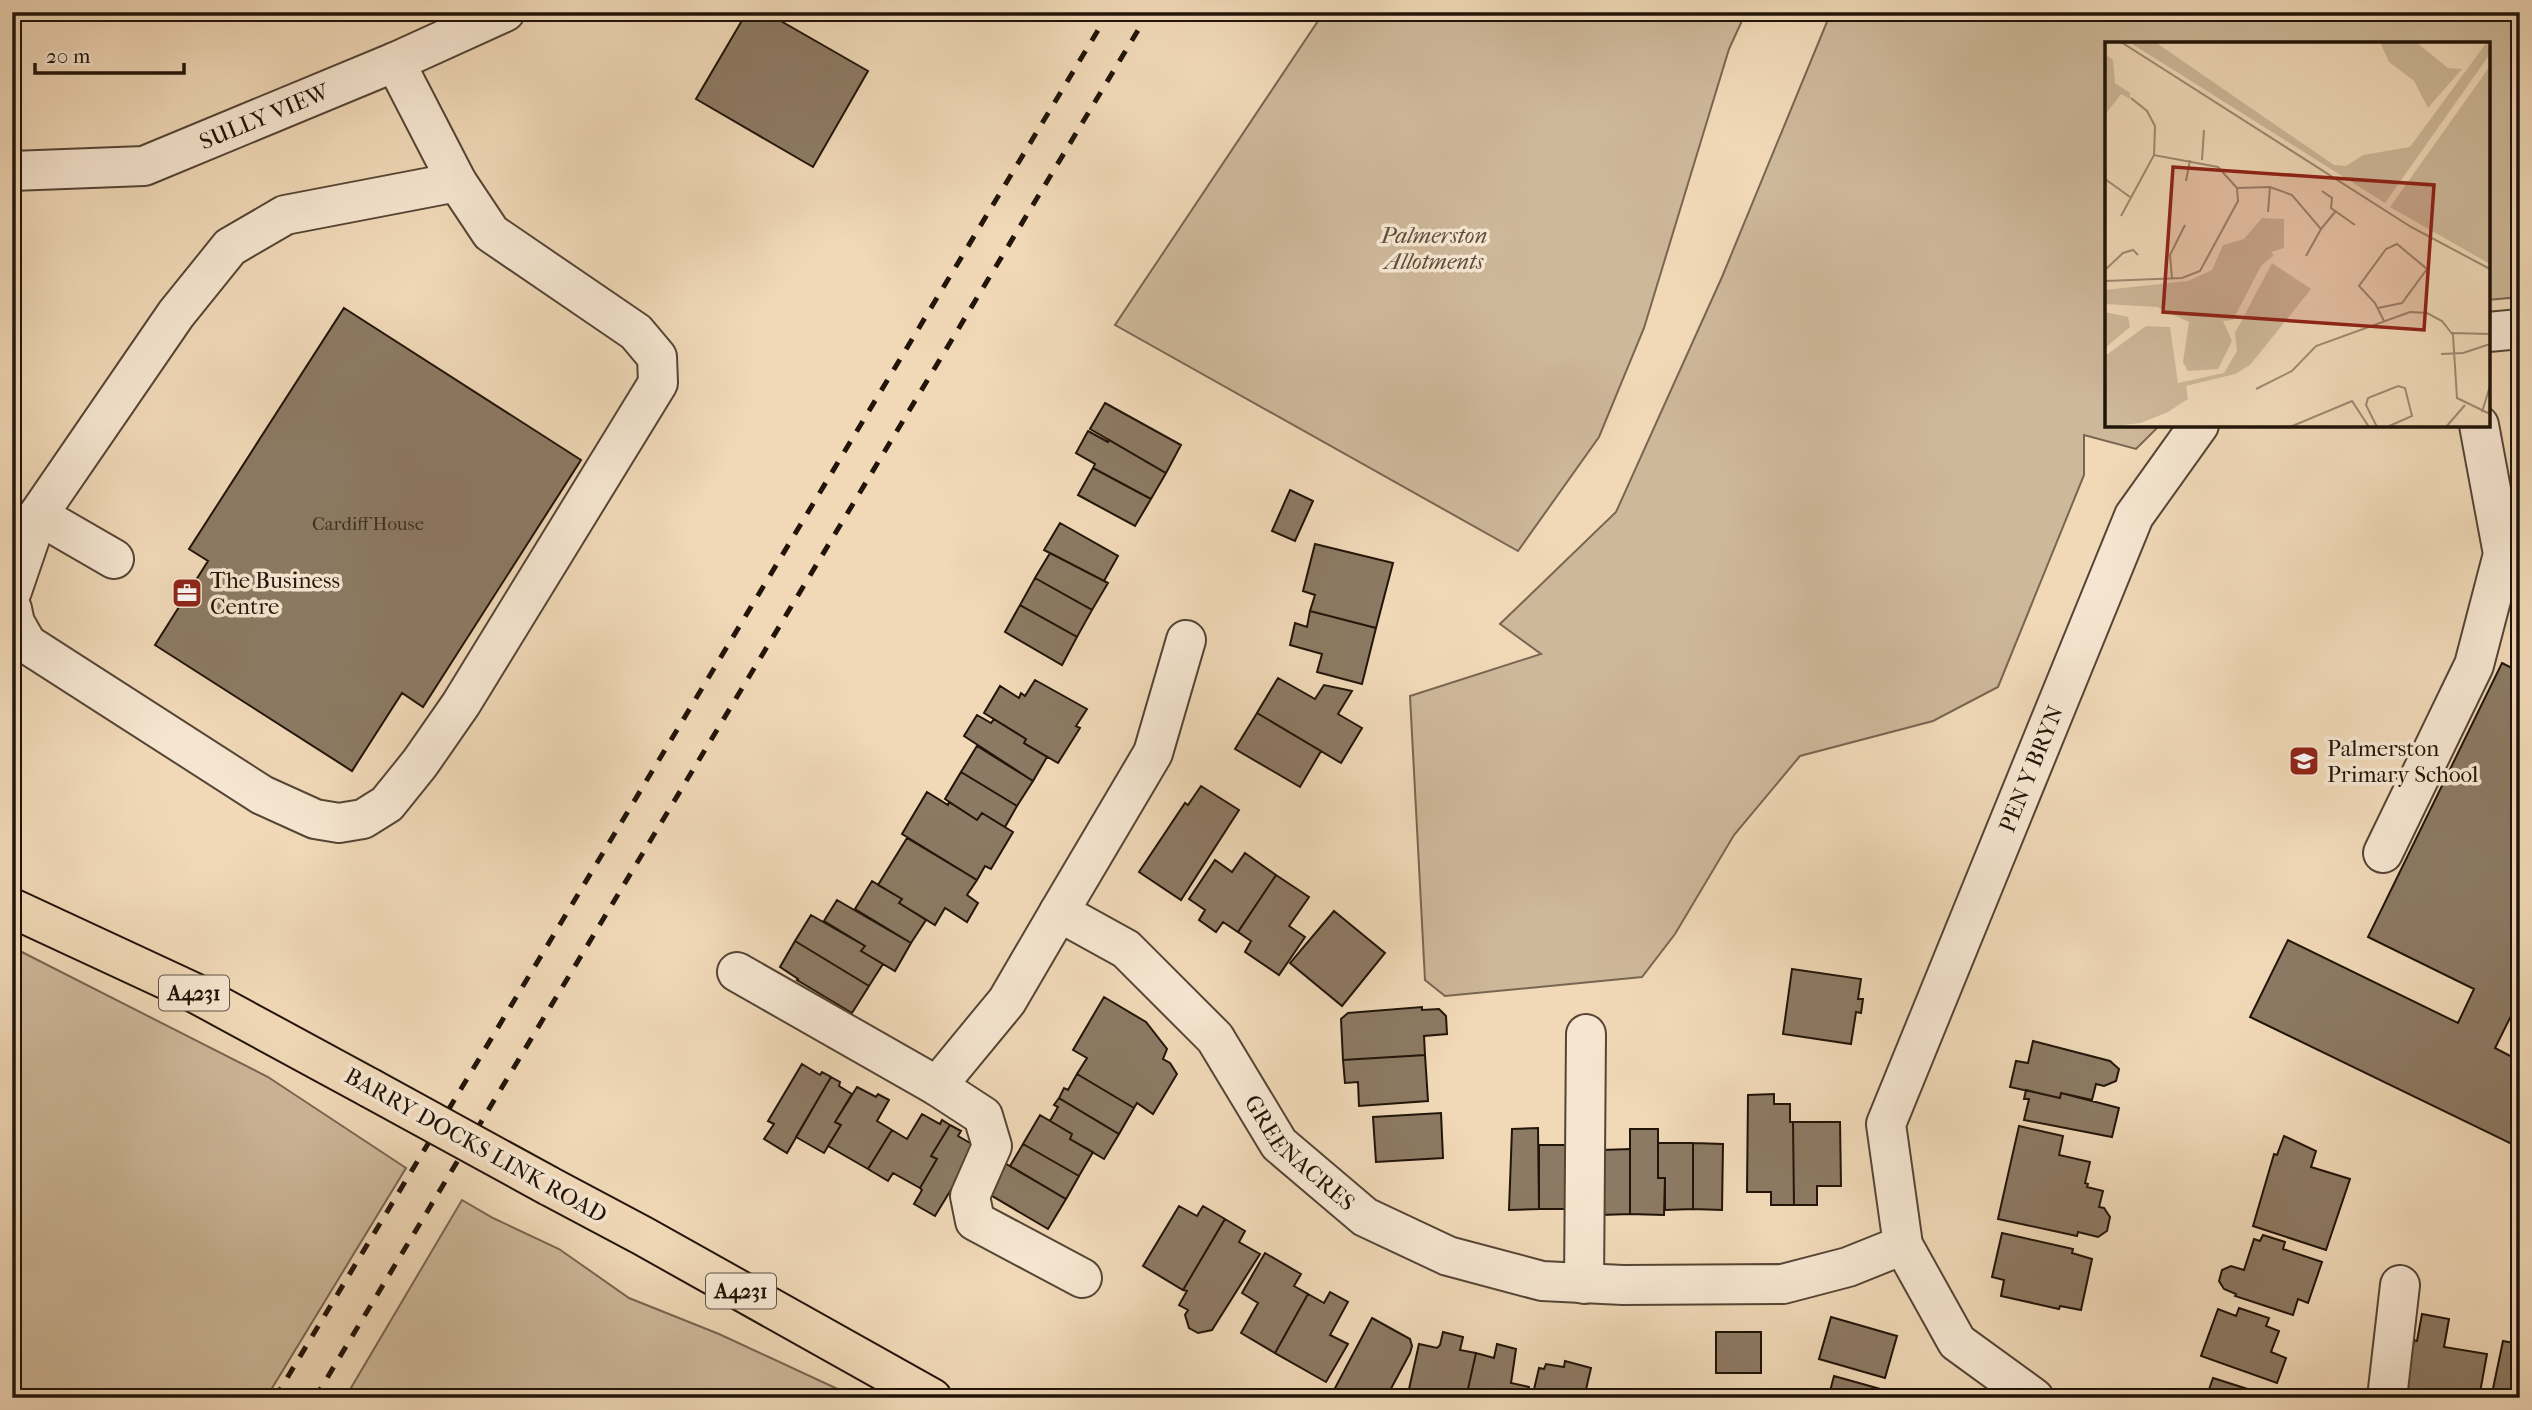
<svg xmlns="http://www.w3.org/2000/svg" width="2532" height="1410" viewBox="0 0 2532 1410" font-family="'IM FELL French Canon',serif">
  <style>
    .green { fill: #ceb89a; stroke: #786652; stroke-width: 2 }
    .building { fill: #8d7a64; stroke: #211409; stroke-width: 2 }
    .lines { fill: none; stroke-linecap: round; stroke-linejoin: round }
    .minor-casing { stroke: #554535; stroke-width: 42 }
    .major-casing { stroke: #211409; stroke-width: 42 }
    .minor { stroke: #f6e6d1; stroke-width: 38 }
    .major { stroke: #f1d9b8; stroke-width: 38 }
    .rail { stroke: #211409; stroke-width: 5; stroke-dasharray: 12 12; stroke-linecap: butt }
    .major-bridge-casing { stroke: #211409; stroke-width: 42; stroke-linecap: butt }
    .major-bridge { stroke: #f1d9b8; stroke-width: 38 }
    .labels { text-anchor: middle; stroke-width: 7; stroke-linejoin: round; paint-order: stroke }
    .number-label { font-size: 19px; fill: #3c2e20 }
    .shield { fill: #f6e6d1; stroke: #615345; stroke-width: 2 }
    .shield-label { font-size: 21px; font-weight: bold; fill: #211409 }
    .street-label { font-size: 23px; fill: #211409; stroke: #f6e6d1 }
    .park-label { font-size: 23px; font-style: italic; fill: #5e4d3c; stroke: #f6e6d1 }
    .poi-label { font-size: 23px; fill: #211409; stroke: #f6e6d1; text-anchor: start }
    .inset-road { fill: none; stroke: #9e8a72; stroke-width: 2 }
    .view { fill: #8f2418; fill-opacity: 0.15; stroke: #8f2418; stroke-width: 3.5 }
    .inset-edge { fill: none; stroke: #211409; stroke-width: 3.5 }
  </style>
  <rect width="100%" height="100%" fill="#f1d9b8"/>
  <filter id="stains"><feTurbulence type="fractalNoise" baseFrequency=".00286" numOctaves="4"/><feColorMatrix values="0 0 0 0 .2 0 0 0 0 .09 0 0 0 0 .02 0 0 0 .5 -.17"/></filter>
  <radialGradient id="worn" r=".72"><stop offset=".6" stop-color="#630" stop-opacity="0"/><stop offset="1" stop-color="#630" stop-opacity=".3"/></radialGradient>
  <path class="green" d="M1324 12H1746L1729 49 1644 328 1599 437 1518 551 1115 325Z
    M1831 12H2520V297L2488 300V44H2107V425H2160L2136 449 2084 435V475L1998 687 1933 721 1800 756 1734 835 1675 934 1642 977 1445 996 1425 980 1410 696 1541 654 1500 624 1616 512 1722 277Z
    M12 947 268 1077 406 1168 266 1398H12Z
    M462 1200 493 1218 559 1249 629 1298 719 1334 857 1398H345Z"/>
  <path class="building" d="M747 12H765L868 71 813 167 696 99Z
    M344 308 581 460 423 707 402 693 352 771 155 645 208 561 189 549Z
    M1105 403 1181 445 1166 473 1090 429Z
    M1088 431 1108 442 1109 440 1166 473 1151 499 1093 468 1095 464 1076 453Z
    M1093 468 1151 499 1135 526 1078 495Z
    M1290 490 1313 501 1295 541 1272 531Z
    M1060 523 1118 556 1104 581 1044 550Z
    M1315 544 1393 563 1376 628 1310 611 1315 595 1303 591Z
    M1050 553 1108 583 1092 610 1035 578Z
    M1035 578 1092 610 1077 637 1020 605Z
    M1020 605 1077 637 1062 665 1005 632Z
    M1310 611 1376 628 1362 684 1317 672 1322 654 1290 645 1295 623 1307 627Z
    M2502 663 2520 672V998L2495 1048 2520 1061V1148L2250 1017 2288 940 2458 1023 2474 989 2368 937Z
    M1278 678 1315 699 1324 685 1352 691 1338 714 1362 728 1341 763 1257 713Z
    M1035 680 1087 709 1076 726 1080 728 1058 763 1024 743 1026 739 984 713 1000 686 1019 698 1021 693 1025 696Z
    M1257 713 1321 751 1300 787 1235 749Z
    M977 715 991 723 994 719 1026 739 1024 743 1047 757 1033 781 964 736Z
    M977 746 1033 781 1017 806 961 772Z
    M961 772 1017 806 1005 827 982 813 977 820 945 799Z
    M1201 786 1239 810 1181 900 1139 872 1185 803 1188 805Z
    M927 792 948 805 949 802 977 820 982 813 1013 832 991 869 985 866 977 880 902 834Z
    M907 838 977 880 967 895 978 903 967 922 945 908 935 925 899 903 902 899 878 885Z
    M1245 853 1276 875 1238 932 1223 922 1216 932 1199 920 1205 910 1189 899 1215 860 1232 872Z
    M1276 875 1309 897 1289 926 1305 937 1279 975 1245 952 1251 941 1238 932Z
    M872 881 902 899 899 903 926 920 911 943 855 909Z
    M837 900 911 943 895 971 861 951 865 946 824 921Z
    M1334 911 1385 953 1342 1006 1290 963Z
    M811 915 865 946 861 951 883 964 869 986 795 941Z
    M795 941 869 986 852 1013 797 980 798 979 780 967Z
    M1792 969 1861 979 1858 999H1863L1861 1013 1856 1012 1851 1044 1783 1034Z
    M1104 997 1146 1022 1167 1049 1163 1059 1170 1063 1177 1074 1153 1114 1137 1103 1134 1108 1077 1074 1087 1058 1073 1050Z
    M1422 1007V1010L1439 1009 1446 1016 1447 1034 1424 1036 1425 1055 1343 1060 1341 1019 1348 1013Z
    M2033 1041 2110 1061 2119 1069 2116 1081 2104 1086 2096 1084 2092 1100 2061 1093 2060 1098 2010 1087 2016 1061 2028 1063Z
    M1425 1055 1428 1101 1359 1106 1358 1082 1345 1083 1343 1060Z
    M802 1064 820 1075 822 1072 831 1077 787 1153 764 1139 774 1124 768 1121Z
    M1077 1074 1134 1108 1119 1134 1059 1098 1064 1088 1068 1090Z
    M831 1077 840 1082 839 1086 852 1094 835 1122 841 1125 824 1153 796 1137Z
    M857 1087 876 1097 878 1094 889 1100 877 1121 892 1130 868 1169 828 1146 841 1125 835 1122Z
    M2026 1090 2060 1098 2061 1093 2119 1108 2112 1137 2024 1120 2029 1099H2024Z
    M1774 1094V1104H1790V1122H1793L1794 1205H1771V1192H1747L1748 1095Z
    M1059 1098 1119 1134 1104 1159 1070 1139 1072 1134 1050 1121 1058 1107 1054 1105Z
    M1441 1113 1443 1158 1376 1162 1373 1117Z
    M922 1114 940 1124 942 1120 950 1125 931 1156 937 1159 920 1188 893 1173 888 1181 868 1169 892 1130 907 1139Z
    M1040 1115 1072 1134 1070 1139 1093 1152 1079 1176 1023 1144Z
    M1793 1122H1840L1841 1186H1817V1205H1794Z
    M950 1125 961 1131 958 1136 977 1147 935 1216 914 1204 922 1190 920 1188 937 1159 931 1156Z
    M2019 1126 2063 1136 2059 1155 2090 1162 2085 1183 2088 1184 2087 1187 2103 1191 2099 1207 2104 1208 2110 1217 2107 1231 2098 1237 2078 1232 2077 1236 1998 1219Z
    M1538 1128 1539 1209 1509 1210 1512 1129Z
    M1630 1129H1658V1178H1665L1664 1215 1630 1214Z
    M2284 1136 2316 1151 2311 1167 2350 1179 2326 1250 2253 1226 2274 1154 2277 1155Z
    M1658 1143H1693V1209L1665 1210V1178H1658Z
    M1693 1143 1723 1144 1722 1210 1693 1209Z
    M1023 1144 1079 1176 1066 1199 1010 1166Z
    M1539 1145H1574L1585 1209H1539Z
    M977 1147 1066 1199 1048 1229 960 1177Z
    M1630 1149V1214L1601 1215 1602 1150Z
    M1179 1206 1197 1216 1203 1206 1225 1219 1183 1290 1143 1266Z
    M1225 1219 1245 1231 1239 1242 1260 1254 1212 1330 1198 1333 1189 1328 1185 1315 1188 1310 1179 1305 1187 1291 1183 1290Z
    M2002 1233 2073 1249 2072 1253 2092 1259 2081 1310 2060 1306 2059 1309 2001 1296 2004 1280 1992 1277Z
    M2263 1235 2285 1242 2283 1249 2322 1262 2308 1303 2298 1299 2293 1315 2235 1296 2236 1294 2224 1289 2219 1281 2222 1270 2231 1266 2244 1270 2254 1239 2260 1241Z
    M1265 1253 1301 1274 1294 1286 1308 1294 1275 1353 1241 1333 1258 1303 1242 1293Z
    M1330 1292 1348 1302 1330 1335 1348 1344 1326 1382 1275 1353 1308 1294 1324 1303Z
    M2239 1308 2269 1318 2266 1326 2279 1331 2271 1352 2286 1358 2277 1383 2201 1356 2218 1309 2236 1316Z
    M2422 1314 2449 1319 2444 1347 2487 1354 2479 1398H2403L2414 1340 2417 1341Z
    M1831 1317 1897 1336 1885 1378 1819 1359Z
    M1372 1318 1410 1339 1412 1346 1410 1353 1386 1398H1333L1336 1392 1334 1390Z
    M1443 1332 1463 1337 1460 1350 1476 1353 1466 1398H1407L1419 1344 1437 1348 1440 1345Z
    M1716 1332H1761V1373H1716Z
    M2503 1341 2520 1344V1398H2491Z
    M1497 1344 1516 1349 1511 1383 1529 1387 1527 1398H1466L1476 1353 1494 1358Z
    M1565 1361 1591 1368 1584 1398H1532L1539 1368 1544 1369 1546 1364 1564 1367Z
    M1834 1376 1891 1392 1889 1398H1815L1817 1391 1829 1395Z
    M2213 1378 2257 1392 2255 1398H2206Z"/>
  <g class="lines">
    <g class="minor-casing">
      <g id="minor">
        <path id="s1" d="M12 171 144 166 395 62 505 12"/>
        <path d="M2488 332 2520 329"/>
        <path d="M38 515 114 559"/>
        <path d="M12 591 38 515 176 314 230 247 285 215 457 182"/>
        <path d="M12 609 15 623 27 644 262 795 315 819 339 823 363 819 387 804 420 763 461 704 658 383 657 357 636 332 491 233 457 182 395 62"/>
        <path id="s2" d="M1186 640 1153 753 1059 912 1126 949 1215 1038 1279 1144 1365 1217 1448 1256 1542 1281 1623 1285 1783 1284 1848 1267 1903 1245"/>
        <path d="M2383 853 2474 665 2503 554 2479 425"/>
        <path d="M737 972 937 1086 983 1116 992 1146 970 1196 975 1221 1082 1278"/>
        <path d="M937 1086 1007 1001 1059 912"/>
        <path d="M1584 1284 1586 1034"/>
        <path id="s3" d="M2034 1398 1957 1342 1903 1245 1886 1124 2134 516 2199 425"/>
        <path d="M2387 1398 2400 1285"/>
      </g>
    </g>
    <g class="major-casing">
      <path id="major" d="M12 908 195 993 370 1088
        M549 1186 643 1236 932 1398"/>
    </g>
    <use href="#minor" class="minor"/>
    <use href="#major" class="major"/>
    <path class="rail" d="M275 1398 1109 12
      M315 1398 1149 12"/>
    <g class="major-bridge-casing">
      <path id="major-bridge" d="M370 1088 549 1186"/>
    </g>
    <use href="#major-bridge" class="major-bridge"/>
  </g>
  <defs>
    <g id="office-square" transform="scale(1.575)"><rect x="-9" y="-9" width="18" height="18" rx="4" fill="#8f2418" stroke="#f6e6d1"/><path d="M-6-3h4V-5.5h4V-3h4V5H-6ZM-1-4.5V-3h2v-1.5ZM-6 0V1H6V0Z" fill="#fff"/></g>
    <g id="school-square" transform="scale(1.575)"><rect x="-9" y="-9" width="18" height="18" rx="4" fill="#8f2418" stroke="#f6e6d1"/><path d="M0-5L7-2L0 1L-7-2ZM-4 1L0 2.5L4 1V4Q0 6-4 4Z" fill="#fff"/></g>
  </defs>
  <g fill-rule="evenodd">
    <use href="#office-square" x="187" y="593"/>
    <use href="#school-square" x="2304" y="761"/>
  </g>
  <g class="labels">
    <g class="number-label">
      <text x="368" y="530">Cardiff House</text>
    </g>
    <g class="shield">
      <rect x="159" y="975.5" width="70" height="35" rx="5"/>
      <rect x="706" y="1273.5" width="70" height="35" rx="5"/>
    </g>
    <g class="shield-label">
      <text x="194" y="1000">A4231</text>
      <text x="741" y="1298">A4231</text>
    </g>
    <g class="street-label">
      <text dy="8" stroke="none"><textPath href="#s1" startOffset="262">SULLY VIEW</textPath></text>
      <text dy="8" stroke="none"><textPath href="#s3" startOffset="712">PEN Y BRYN</textPath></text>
      <text transform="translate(476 1145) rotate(29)" y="8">BARRY DOCKS LINK ROAD</text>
      <text dy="8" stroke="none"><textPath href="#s2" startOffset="649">GREENACRES</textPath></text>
    </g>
    <g class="park-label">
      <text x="1434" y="243">Palmerston<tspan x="1434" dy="26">Allotments</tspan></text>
    </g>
    <g class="poi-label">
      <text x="210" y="588">The Business<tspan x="210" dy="26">Centre</tspan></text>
      <text x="2327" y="756">Palmerston<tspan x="2327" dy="26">Primary School</tspan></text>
    </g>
  </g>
  <g transform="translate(2105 42)">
    <rect width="385" height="385" fill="#f1d9b8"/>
    <path d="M24 0H50L229 123 241 124 258 113 305 105 382 0 385 12 280 161ZM275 0H311L343 26 357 27 323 66 309 39 284 20ZM0 12 8 18 10 41 25 51V57L16 52 0 73ZM385 24V222L285 165ZM157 176 179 177V206L166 210 169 213 156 224 128 278 118 279 127 299 113 327 83 329 78 320 84 280 52 265 0 262V248L83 239 107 228 118 203 139 197ZM167 221 206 247 145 323 130 332 81 344 83 357 63 370 36 381 0 385V314L41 284 65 285 73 341 119 331 132 309 130 291ZM0 270 23 275 25 285 0 306Z" fill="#ceb89a"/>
    <path class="inset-road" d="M16 0 306 185 385 227M26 56 42 69 50 84 49 113M97 118 99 88M0 137 25 155M81 139 85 118M132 146 165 145 187 153 216 187 201 214M217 149 227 156 226 166 250 183M163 170 165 145M216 187 230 170M0 228 18 211 28 208 33 213M67 236 65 213 80 183M0 239 77 236 95 229 133 159 132 146 113 125 49 113 16 174M273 266 297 261 322 227 292 202 281 207 254 244 270 261 279 279M347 291 385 292M336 312 358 311 385 302M151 347 187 329 211 304 305 270 322 271 337 279 348 293 352 356 385 372M377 370 385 344M185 385 247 359 264 385M272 385 261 363 263 356 293 344 300 346 307 374 282 385M341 385 360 363"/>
    <path class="view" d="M68 125 329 143 319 288 58 270Z"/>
    <rect width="385" height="385" class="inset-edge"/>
  </g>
  <rect width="2532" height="1410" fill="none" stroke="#f1d9b8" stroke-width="42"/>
  <rect x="14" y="14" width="2504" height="1382" fill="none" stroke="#211409" stroke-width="3.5"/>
  <rect x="21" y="21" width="2490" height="1368" fill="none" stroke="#211409" stroke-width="2"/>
  <path d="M35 63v10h149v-10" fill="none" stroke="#211409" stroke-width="3.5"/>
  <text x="46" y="63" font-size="21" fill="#211409" stroke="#f6e6d1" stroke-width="5" paint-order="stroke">20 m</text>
  <rect width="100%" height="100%" filter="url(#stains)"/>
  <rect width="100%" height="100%" fill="url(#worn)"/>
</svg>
